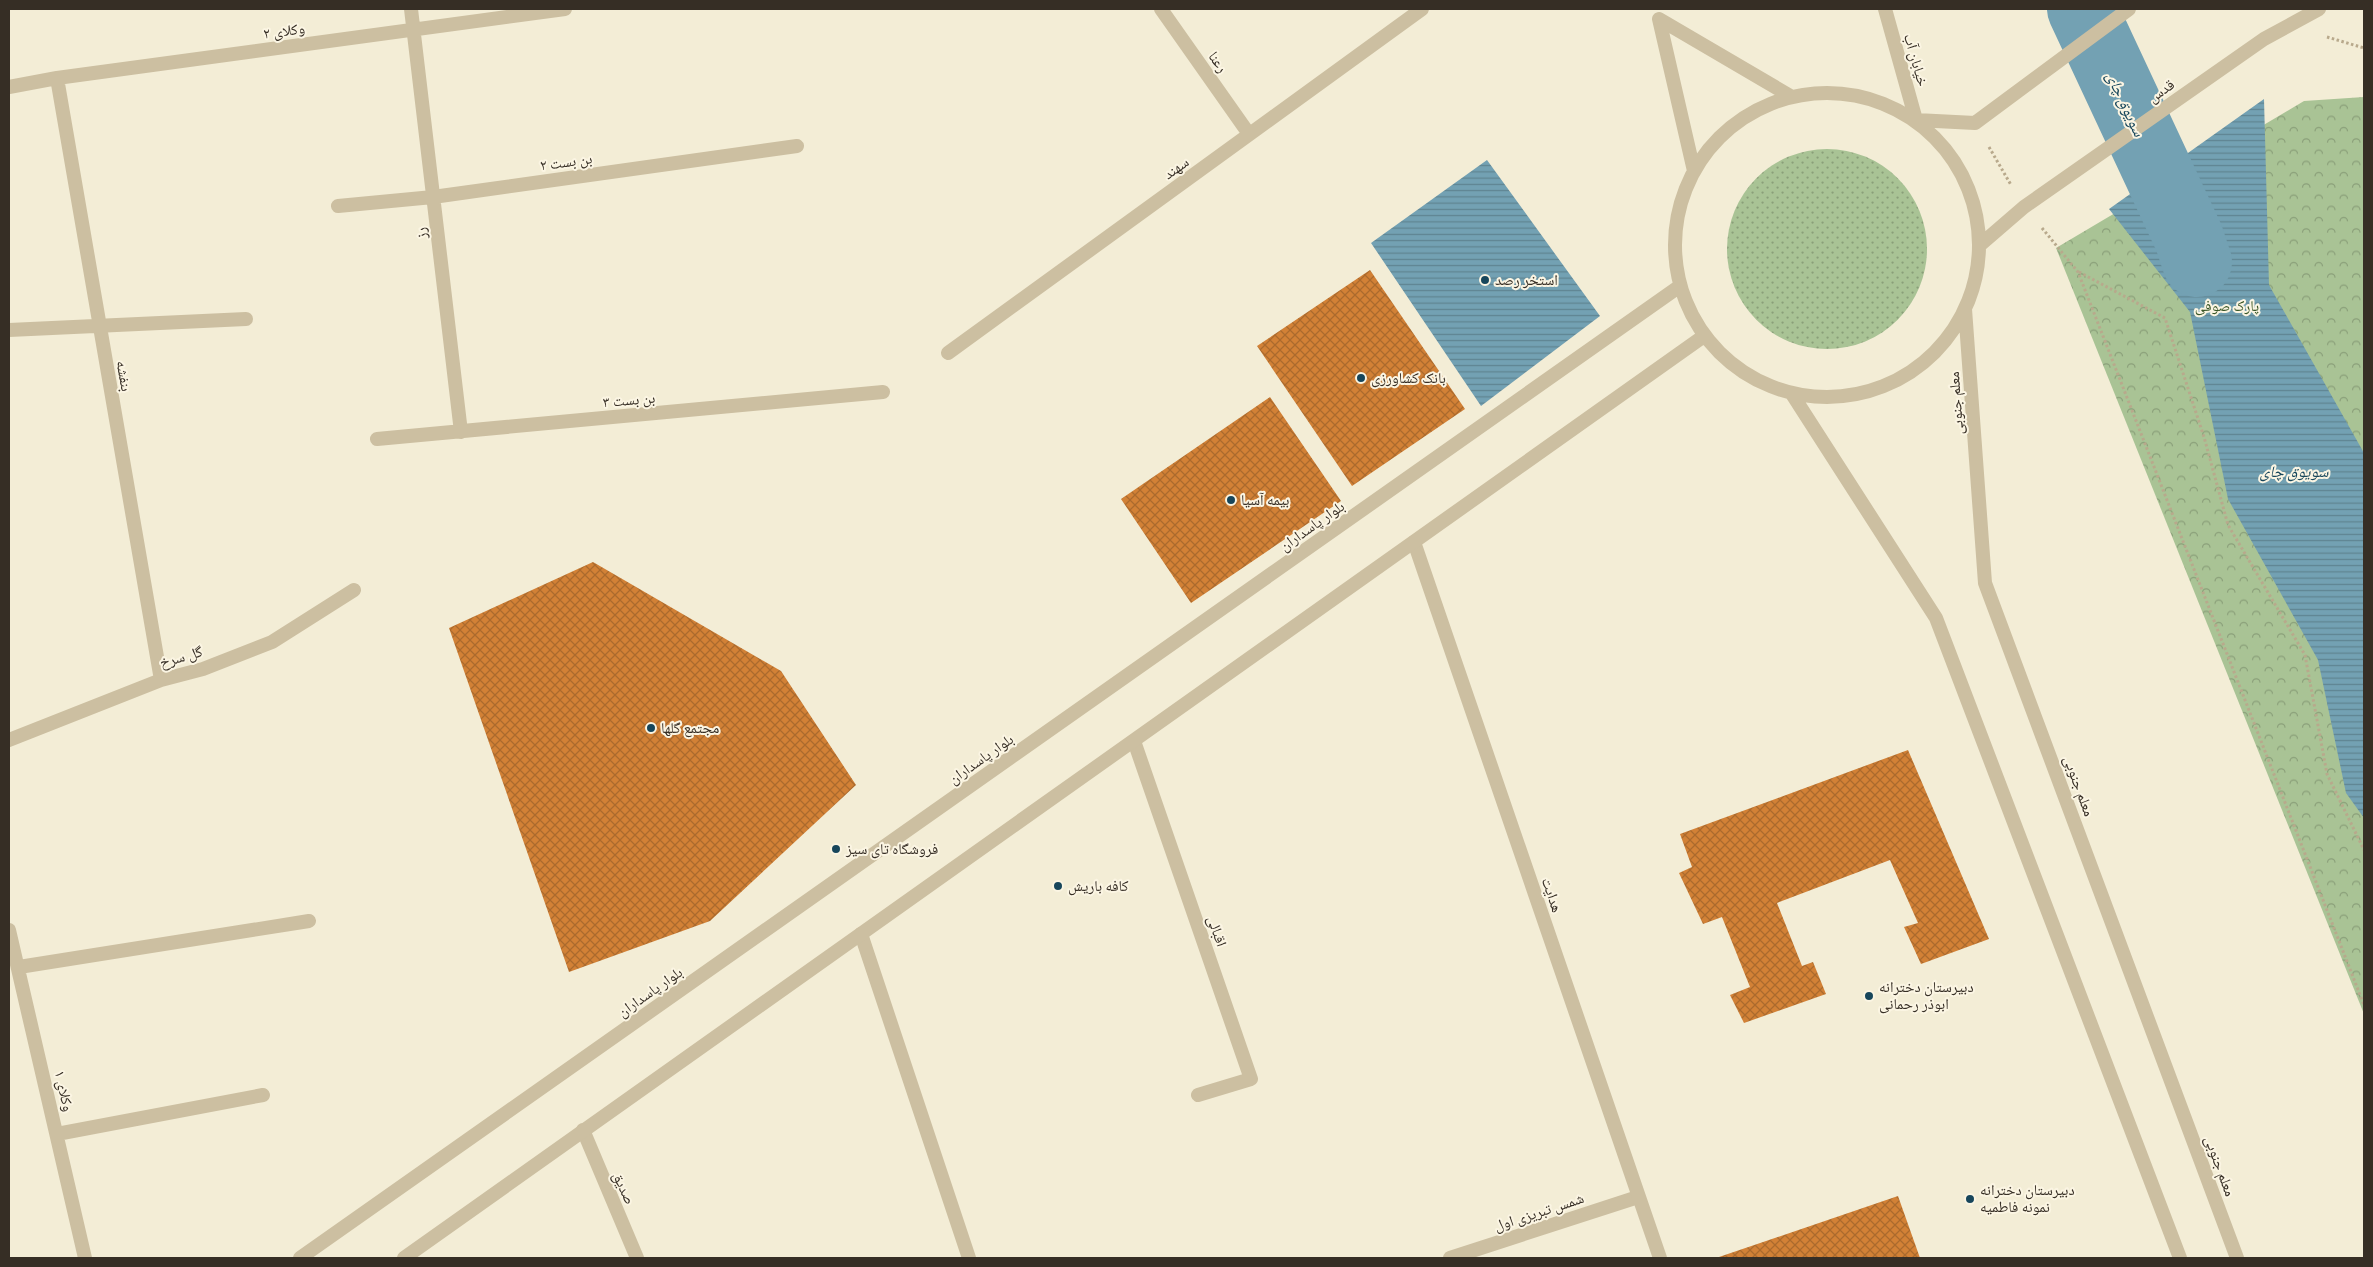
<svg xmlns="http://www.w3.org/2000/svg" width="2373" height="1267" viewBox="0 0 2373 1267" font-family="'Titillium Web','Noto Naskh Arabic',sans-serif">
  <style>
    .grass { fill: url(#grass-dots) }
    .park { fill: url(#park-crowns) }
    .water { fill: url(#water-rules) }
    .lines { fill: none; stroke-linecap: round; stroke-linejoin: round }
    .river { stroke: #73a1b3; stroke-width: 70 }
    .building { fill: url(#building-cross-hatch) }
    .path { stroke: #b8a98c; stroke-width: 3; stroke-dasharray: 2.5 2.5; stroke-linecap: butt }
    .service { stroke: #ccbfa1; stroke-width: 14 }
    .minor { stroke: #ccbfa1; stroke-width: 14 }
    .tertiary { stroke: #ccbfa1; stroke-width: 14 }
    .poi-dot { fill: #17465b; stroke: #fbf5e3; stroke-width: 2 }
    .labels { text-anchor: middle; stroke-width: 4; stroke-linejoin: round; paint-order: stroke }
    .street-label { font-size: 15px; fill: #362e25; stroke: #fbf5e3 }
    .poi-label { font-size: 15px; fill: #362e25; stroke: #fbf5e3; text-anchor: start }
    .park-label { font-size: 15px; fill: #395626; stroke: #fbf5e3 }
    .water-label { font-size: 16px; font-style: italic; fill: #17465b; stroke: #fbf5e3 }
  </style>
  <defs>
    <pattern id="grass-dots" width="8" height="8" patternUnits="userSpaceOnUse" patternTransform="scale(1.25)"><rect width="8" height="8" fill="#a9c395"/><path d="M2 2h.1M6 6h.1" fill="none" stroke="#8a9f79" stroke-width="1.8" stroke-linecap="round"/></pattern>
    <pattern id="park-crowns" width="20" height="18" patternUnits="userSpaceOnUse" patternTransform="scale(1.25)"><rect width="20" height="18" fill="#a9c395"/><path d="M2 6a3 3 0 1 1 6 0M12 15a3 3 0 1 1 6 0" fill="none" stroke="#8a9f79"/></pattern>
    <pattern id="water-rules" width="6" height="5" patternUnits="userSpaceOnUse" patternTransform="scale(1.25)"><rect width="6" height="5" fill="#73a1b3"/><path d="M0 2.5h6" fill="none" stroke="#5f8491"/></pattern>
    <pattern id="building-cross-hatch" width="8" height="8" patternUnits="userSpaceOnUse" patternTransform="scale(1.25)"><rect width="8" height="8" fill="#d28136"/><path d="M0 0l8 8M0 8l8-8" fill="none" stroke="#ab6a2d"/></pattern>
  </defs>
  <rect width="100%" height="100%" fill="#f3edd6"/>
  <path class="grass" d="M1727 249a100 100 0 1 1 200 0a100 100 0 1 1-200 0Z"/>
  <path class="park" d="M2364 97V1014L2056 248 2304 101Z"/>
  <path class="water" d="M2264 99 2269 285 2364 453V818L2346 793 2318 660 2228 499 2190 312 2109 209Z
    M1487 160 1600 316 1481 406 1371 243Z"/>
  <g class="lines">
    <path class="river" d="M2082 9 2189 238 2197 262"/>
  </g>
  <path class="building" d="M1370 270 1465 409 1352 486 1257 346Z
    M1270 397 1341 501 1191 603 1121 499Z
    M593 562 781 671 856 785 710 921 569 972 449 628Z
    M1908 750 1989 939 1921 964 1904 927 1918 923 1890 860 1777 903 1802 966 1813 962 1826 994 1744 1023 1730 995 1750 987 1722 917 1703 924 1679 873 1692 867 1680 834Z
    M1898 1196 1920 1258H1716Z"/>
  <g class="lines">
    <path class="path" d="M2327 37 2364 48
      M1989 147 2011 185
      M2042 228 2078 272 2364 1005
      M2079 272 2165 318 2204 437 2228 525 2305 655 2327 774 2364 850"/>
    <path class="service" d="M411 9 461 432
      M1161 9 1249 134
      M57 78 161 680
      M9 87 57 78 565 9
      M338 206 433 197 797 146
      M9 330 246 319
      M948 353 1422 9
      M377 439 883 392
      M9 740 161 680 203 669 272 642 354 590
      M1134 741 1251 1079 1198 1095
      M861 934 969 1258
      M583 1130 637 1258
      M1450 1258 1638 1197"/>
    <path class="minor" d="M1414 542 1660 1258
      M9 930 85 1258
      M19 967 309 921
      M57 1134 263 1095"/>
    <path class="tertiary" d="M1885 9 1916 120 1975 123 2129 9
      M1675 245a152 152 0 1 1 304 0a152 152 0 1 1-304 0Z
      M1694 171 1659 19 1792 97
      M1980 245 2024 207 2264 39 2319 9
      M1965 309 1985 583 2237 1258
      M1792 394 1936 618 2180 1258
      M300 1258 1680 286
      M404 1258 1704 336"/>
  </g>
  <g class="poi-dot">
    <circle cx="1485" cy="280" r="5"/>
    <circle cx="1361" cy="378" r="5"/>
    <circle cx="1231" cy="500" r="5"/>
    <circle cx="651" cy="728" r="5"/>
    <circle cx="836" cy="849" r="5"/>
    <circle cx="1058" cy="886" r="5"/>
    <circle cx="1869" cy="996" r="5"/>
    <circle cx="1970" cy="1199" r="5"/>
  </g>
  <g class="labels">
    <g class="street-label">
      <text transform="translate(284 31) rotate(-8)" y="5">وکلای ۲</text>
      <text transform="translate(1916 60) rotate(74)" y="5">خیابان آب</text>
      <text transform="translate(1218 62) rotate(55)" y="5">رعنا</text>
      <text transform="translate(2161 91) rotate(-35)" y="5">قدس</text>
      <text transform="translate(566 162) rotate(-8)" y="5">بن بست ۲</text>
      <text transform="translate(1176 168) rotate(-36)" y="5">سهند</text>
      <text transform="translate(421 233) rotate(-97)" y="5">رز</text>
      <text transform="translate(124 376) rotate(80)" y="5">بنفشه</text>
      <text transform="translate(629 400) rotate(-5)" y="5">بن بست ۳</text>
      <text transform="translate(1956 403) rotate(-94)" y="5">معلم جنوبی</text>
      <text transform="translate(1312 526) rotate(-35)" y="5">بلوار پاسداران</text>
      <text transform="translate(181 657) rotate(-16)" y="5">گل سرخ</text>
      <text transform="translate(981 759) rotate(-35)" y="5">بلوار پاسداران</text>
      <text transform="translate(2079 786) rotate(70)" y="5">معلم جنوبی</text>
      <text transform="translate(1552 895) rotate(71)" y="5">هدایت</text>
      <text transform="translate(1217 931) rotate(71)" y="5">اقبالی</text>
      <text transform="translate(650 992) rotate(-35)" y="5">بلوار پاسداران</text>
      <text transform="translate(64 1091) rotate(77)" y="5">وکلای ۱</text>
      <text transform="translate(2220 1166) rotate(70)" y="5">معلم جنوبی</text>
      <text transform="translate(624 1188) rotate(66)" y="5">صدیق</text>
      <text transform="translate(1539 1212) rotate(-18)" y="5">شمس تبریزی اول</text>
    </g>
    <g class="poi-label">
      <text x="1495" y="285">استخر رصد</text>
      <text x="1371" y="383">بانک کشاورزی</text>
      <text x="1241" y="505">بیمه آسیا</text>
      <text x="661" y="733">مجتمع گلها</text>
      <text x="846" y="854">فروشگاه تای سیز</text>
      <text x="1068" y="891">کافه باریش</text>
      <text x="1879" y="992">دبیرستان دخترانه<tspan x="1879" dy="17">ابوذر رحمانی</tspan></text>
      <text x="1980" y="1195">دبیرستان دخترانه<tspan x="1980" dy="17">نمونه فاطمیه</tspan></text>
    </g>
    <g class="park-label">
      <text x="2227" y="311">پارک صوفی</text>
    </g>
    <g class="water-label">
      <text transform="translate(2126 104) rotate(65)" y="6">سویوق چای</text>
      <text x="2294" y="477">سویوق چای</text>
    </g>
  </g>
  <rect width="2373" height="1267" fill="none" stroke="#362e25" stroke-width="20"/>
</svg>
